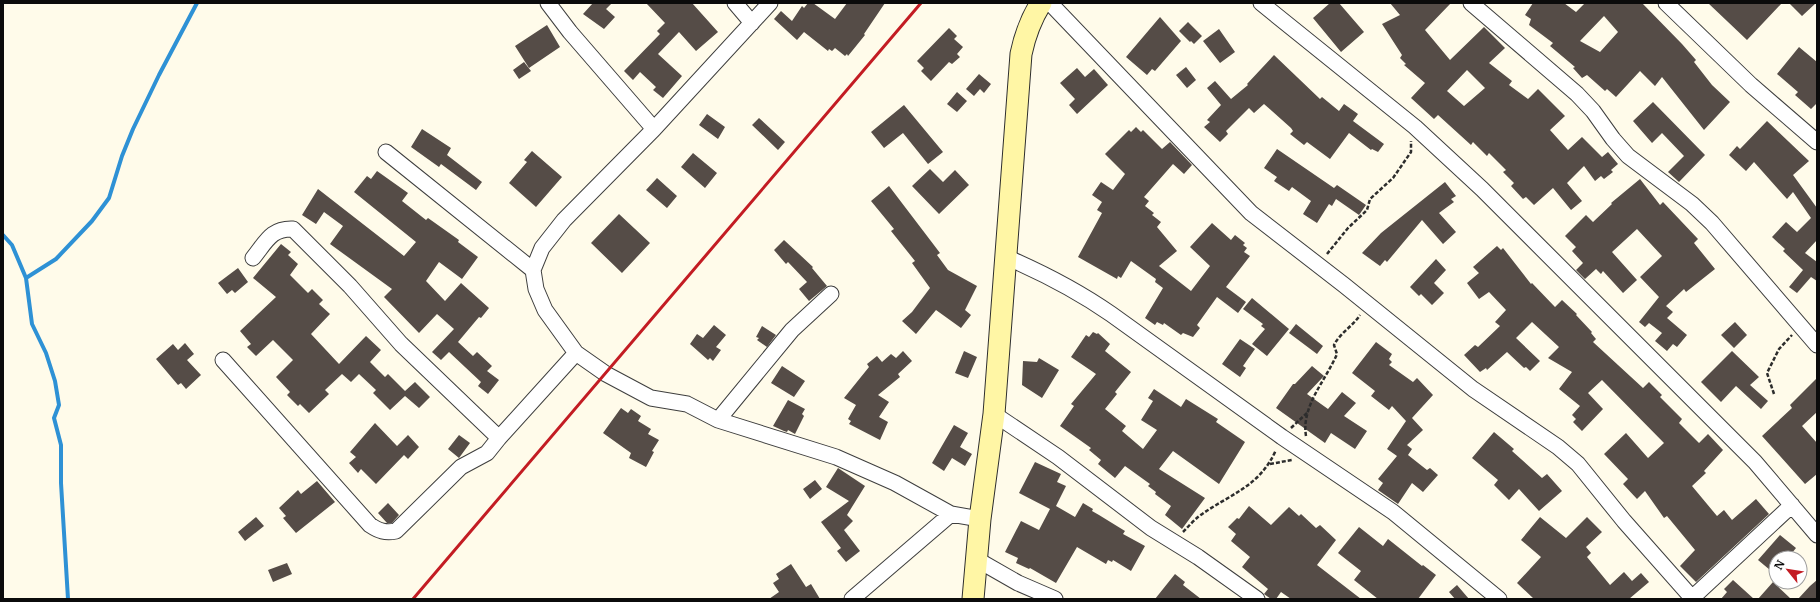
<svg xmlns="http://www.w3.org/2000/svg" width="1820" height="602" viewBox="0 0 1820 602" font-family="Merriweather,serif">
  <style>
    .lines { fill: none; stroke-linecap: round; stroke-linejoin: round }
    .stream { stroke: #2e91d5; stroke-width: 4 }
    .building { fill: #554c47; fill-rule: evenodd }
    .street-casing { stroke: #3e3e3e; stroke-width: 17 }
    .secondary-casing { stroke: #2d2d2d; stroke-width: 23 }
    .path { stroke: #2d2d2d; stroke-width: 2.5; stroke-dasharray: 4 2; stroke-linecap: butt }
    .street { stroke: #fff; stroke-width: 15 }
    .secondary { stroke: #fff6a5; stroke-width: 21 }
    .rail { stroke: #c31c23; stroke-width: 3 }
  </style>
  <rect width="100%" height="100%" fill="#fffbea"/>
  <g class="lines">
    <path class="stream" d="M3 235 12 245 26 278 32 324 46 353 55 381 59 405 54 418 61 445V483L68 599
      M26 278 56 259 92 221 109 198 122 156 133 129 159 75 197 3"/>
  </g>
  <path class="building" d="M593 3H612L606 9 615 17 604 29 583 14Z
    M646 3H692L718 32 696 51 679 32 658 54 682 76 663 98 653 90 656 87 640 72 633 80 624 71 660 34 657 31 665 23Z
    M808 3H813L835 19 847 3H885L864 34 865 35 848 56 847 54 845 56 835 48 832 51 829 49 828 51 804 32 797 40 774 19 781 11 792 21 802 6 804 8Z
    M1330 3H1339L1364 32 1341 52 1313 18Z
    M1390 3H1451L1425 30 1450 60 1484 27 1505 48 1489 63 1512 81 1509 85 1528 99 1538 89 1565 116 1550 130 1568 150 1582 137 1602 157 1608 152 1618 164 1611 170 1613 172 1604 179 1601 176 1595 181 1584 166 1567 183 1582 201 1571 210 1553 188 1534 205 1526 197 1523 199 1511 186 1514 183 1503 172 1506 170 1489 153 1487 156 1473 142 1471 145 1438 115 1434 119 1411 98 1425 83 1404 65 1406 64 1400 58 1402 55 1382 24 1400 15ZM1467 70 1485 88 1464 106 1447 91Z
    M1533 3H1564L1576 12 1585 3H1642L1682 44 1696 60 1694 62 1712 85 1730 102 1704 130 1662 77 1655 86 1640 71 1616 97 1607 89 1605 91 1587 75 1582 78 1573 68 1575 67 1550 46 1553 43 1529 25 1531 19 1525 15ZM1604 16 1618 32 1600 52 1580 41Z
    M1708 3H1782L1747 40Z
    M1789 3H1816L1802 16Z
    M1160 17 1181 41 1155 71 1152 69 1147 75 1126 57Z
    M1188 22 1202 36 1194 44 1191 41 1190 42 1179 31Z
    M547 25 560 47 529 68 515 46Z
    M949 28 957 36 954 39 963 47 957 54 960 57 952 64 949 62 931 81 921 71 924 68 917 61Z
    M1219 29 1235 52 1220 63 1203 41Z
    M1799 47 1817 62V103L1811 109 1795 95 1798 92 1777 74Z
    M1274 55 1320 99 1322 97 1339 111 1344 104 1358 114 1353 121 1384 144 1378 152 1372 149 1371 150 1349 133 1330 159 1307 142 1304 145 1290 134 1293 131 1291 128 1264 104 1254 113 1249 108 1226 131 1228 134 1220 142 1204 127 1210 122 1207 120 1221 105 1207 88 1215 81 1231 99 1248 85 1247 84Z
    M524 62 531 71 519 79 513 70Z
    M1186 67 1196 80 1187 88 1176 75Z
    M1077 68 1085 77 1094 69 1108 85 1077 114 1069 105 1075 99 1060 83Z
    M979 74 991 84 984 93 980 89 974 96 966 89Z
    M957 92 967 101 957 112 947 104Z
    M1653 102 1705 155 1679 182 1668 172 1684 156 1662 133 1652 143 1633 121Z
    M904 105 943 152 928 164 903 133 884 148 871 132Z
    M707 114 725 127 718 139 699 125Z
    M759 118 785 142 778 150 752 125Z
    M1767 121 1809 161 1793 175 1817 208V240L1805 253 1817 262V281L1811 277 1797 293 1789 287 1803 270 1783 251 1785 249 1772 237 1786 222 1797 232 1811 218 1793 192 1787 199 1754 162 1746 171 1729 155 1737 146 1740 149Z
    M1136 127 1141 132 1143 130 1162 149 1170 142 1192 165 1184 174 1173 164 1144 197 1149 201 1145 206 1154 213 1152 215 1161 222 1157 227 1177 251 1159 266 1191 291 1210 266 1190 247 1212 223 1231 240 1235 235 1245 243 1243 245 1247 248 1244 252 1250 256 1226 287 1246 302 1238 313 1217 297 1197 325 1200 328 1193 337 1183 333 1181 335 1164 323 1163 325 1157 322 1155 325 1145 318 1163 288 1155 282 1156 279 1131 261 1121 278 1118 276 1117 279 1078 257 1102 213 1097 210 1102 202 1092 195 1101 182 1113 190 1125 174 1105 154 1129 130 1131 132Z
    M422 129 451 148 447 155 482 182 476 190 441 164 439 167 411 147Z
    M1277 149 1334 188 1337 185 1366 205 1359 215 1336 199 1332 206 1329 204 1317 223 1303 214 1311 201 1292 187 1289 191 1274 181 1277 177 1264 168Z
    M532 151 562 177 536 207 509 183 527 162 524 160Z
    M693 153 717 173 705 188 681 167Z
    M930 169 943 182 955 170 969 185 939 214 912 186Z
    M377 171 408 193 402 201 426 220 428 218 459 240 458 242 478 257 462 279 439 262 426 281 445 301 461 283 489 308 481 318 479 317 458 342 473 356 477 352 492 366 487 371 499 380 488 394 478 386 481 382 449 352 441 360 432 352 454 329 437 314 419 333 384 297 392 289 330 244 343 226 324 212 316 224 302 215 318 189 404 256 416 242 354 192 367 176 371 179Z
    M657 178 677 196 667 208 646 190Z
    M1640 179 1660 205 1663 202 1698 239 1694 243 1715 269 1686 292 1684 289 1666 306 1673 312 1667 318 1687 335 1677 347 1673 344 1667 351 1655 341 1662 333 1649 323 1645 327 1639 322 1659 297 1640 277 1662 256 1637 229 1612 252 1637 280 1623 293 1603 271 1601 274 1596 269 1585 279 1576 270 1583 263 1572 251 1576 247 1565 236 1586 215 1593 222 1612 204 1611 203Z
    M1445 182 1456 196 1451 199 1454 202 1439 213 1456 232 1443 244 1422 220 1387 262 1385 260 1380 266 1362 253 1381 233Z
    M889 186 940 253 937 255 948 270 977 286 965 310 971 315 961 328 936 310 916 334 902 321 912 312 930 288 912 263 915 261 891 231 894 229 871 201Z
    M619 214 650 243 622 273 591 243Z
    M784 240 813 267 812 268 827 286 809 301 799 289 807 282 788 262 786 264 774 250Z
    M281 244 291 252 288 255 298 264 290 275 308 293 312 289 323 300 319 304 330 314 311 334 339 364 366 336 381 350 370 362 385 377 388 374 405 391 415 382 430 397 419 408 405 396 390 410 373 393 376 390 359 374 351 382 342 374 325 390 329 394 309 413 300 404 298 406 287 395 290 392 276 377 293 360 273 340 256 356 247 347 251 344 240 331 276 297 253 278Z
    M1497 246 1501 250 1503 248 1531 284 1532 283 1555 307 1562 300 1577 314 1576 315 1592 332 1591 333 1596 339 1593 342 1643 388 1649 382 1662 395 1660 397 1682 419 1679 423 1699 443 1708 434 1723 450 1704 471 1706 473 1692 486 1717 516 1724 510 1732 520 1756 499 1769 514 1696 582 1680 566 1695 550 1667 516 1664 518 1645 491 1637 499 1623 484 1628 479 1604 454 1626 433 1648 458 1664 443 1602 380 1588 393 1603 409 1582 431 1573 422 1576 419 1572 415 1580 406 1559 389 1572 372 1548 358 1559 347 1532 322 1516 338 1540 361 1530 371 1526 367 1524 368 1507 352 1487 370 1486 368 1480 372 1464 355 1475 345 1478 347 1500 326 1495 322 1506 310 1489 292 1479 299 1467 283 1479 273 1473 267Z
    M1436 259 1446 270 1434 283 1444 293 1432 305 1421 294 1419 296 1410 287Z
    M238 268 248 282 235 293 232 290 227 294 218 283Z
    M1252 298 1289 329 1267 356 1252 344 1265 329 1261 326 1263 324 1243 309Z
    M1735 322 1747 335 1734 348 1721 335Z
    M1296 324 1323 346 1317 354 1289 333Z
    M714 325 726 335 716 347 721 350 713 361 710 358 708 360 690 344 697 334 703 338Z
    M762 326 776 335 767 347 757 340 759 338 756 337Z
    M1093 332 1097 334 1098 333 1110 344 1105 351 1131 372 1115 392 1117 394 1105 409 1126 426 1122 431 1143 449 1157 430 1141 420 1153 401 1148 398 1154 389 1181 407 1186 399 1218 419 1216 422 1245 442 1219 484 1173 451 1159 469 1205 498 1182 529 1165 515 1171 506 1155 494 1156 492 1148 486 1150 484 1125 466 1115 478 1098 464 1101 460 1089 450 1091 448 1060 426 1074 406 1071 404 1096 374 1071 357 1086 335 1089 337Z
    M1240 339 1255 349 1243 366 1246 368 1240 377 1222 364Z
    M1376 342 1392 354 1389 359 1392 362 1389 365 1413 382 1417 378 1433 395 1412 418 1423 430 1407 445 1412 449 1408 455 1427 470 1430 468 1438 475 1423 492 1412 483 1398 504 1378 490 1383 483 1378 479 1397 456 1387 449 1406 421 1392 406 1389 410 1371 396 1375 391 1352 373Z
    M185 343 194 354 187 360 201 375 186 389 181 383 178 385 156 359 173 344 178 350Z
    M903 351 912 361 898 374 900 377 878 395 889 402 879 417 888 422 880 440 849 424 851 421 848 419 856 405 844 398 869 367 867 364 877 356 882 362 891 354 896 358Z
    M964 351 977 357 968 378 955 373Z
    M1732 351 1759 377 1750 385 1768 401 1761 409 1736 386 1721 402 1701 382Z
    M1039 358 1059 370 1042 398 1022 385 1023 361 1037 362Z
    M782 366 805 381 794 397 771 383Z
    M1312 366 1324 376 1307 394 1328 409 1342 392 1356 403 1344 416 1367 431 1355 449 1331 433 1325 443 1276 408 1293 384H1295Z
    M1817 378V412L1802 426 1817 443V474L1805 484 1762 436 1792 408 1790 405Z
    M788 400 805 409 802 414 804 416 795 434 788 430 787 432 784 431 773 426Z
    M621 408 628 413 631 409 641 416 638 421 651 429 648 434 659 440 652 451 654 452 646 467 629 458 631 453 603 433Z
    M375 423 397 446 408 435 419 447 408 459 404 455 376 484 361 469 358 473 349 463 356 457 350 452Z
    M954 425 968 433 960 447 972 454 965 466 952 458 944 471 932 463Z
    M1494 432 1514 449 1512 451 1542 478 1547 474 1562 491 1539 511 1519 489 1509 500 1494 485 1498 480 1472 458Z
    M459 435 470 443 459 458 448 449Z
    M1035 462 1061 474 1057 482 1066 486 1056 506 1075 517 1083 503 1093 509 1092 511 1099 515 1125 531 1123 534 1145 546 1131 571 1113 560 1112 562 1108 560 1106 564 1077 547 1056 583 1030 568 1029 569 1016 563 1018 558 1005 552 1021 521 1039 530 1050 509 1019 493Z
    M838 468 865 486 847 515 853 521 844 530 860 551 846 562 837 551 841 548 821 522 849 501 826 487Z
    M815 480 822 489 810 499 803 489Z
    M317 481 335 502 296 533 283 518 286 516 279 508 298 490 301 494Z
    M388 503 399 515 392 523H387L378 513Z
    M1249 506 1271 525 1289 507 1299 516 1301 514 1316 528 1320 525 1336 540 1317 565 1361 599H1291L1281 592 1276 599H1271L1264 594 1268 589 1242 567 1250 557 1231 541 1236 534 1228 527 1237 518 1239 519Z
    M256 517 264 526 245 541 238 532Z
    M1540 517 1566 538 1587 517 1602 532 1586 547 1591 553 1587 557 1610 585 1624 572 1632 581 1641 573 1649 582 1629 599H1534L1517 583 1541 557 1521 540Z
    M1359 527 1383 546 1388 539 1422 566 1423 565 1436 575 1418 599H1378L1354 580 1361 571 1338 553Z
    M1780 535 1796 548 1788 558H1776V575L1758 560Z
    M287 563 292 574 273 582 268 570Z
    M791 564 806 587 811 584 820 599H769L779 592 773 583 779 579 776 574Z
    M1175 574 1185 582 1183 585 1201 599H1155Z
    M1733 580 1754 599H1721L1727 592 1724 589Z
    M1817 580V599H1798L1810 586Z
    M1773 582 1791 599H1758Z
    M1457 585 1469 599H1455L1449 592Z"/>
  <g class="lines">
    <g class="street-casing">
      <path id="street" d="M548 3 570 32 654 129
        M735 3 752 23
        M770 3 654 129 564 220 542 248 533 270 536 289 545 310 576 353 606 374 651 398 687 404 718 420 836 457 895 483 951 514 980 519
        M1050 3 1251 213 1344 285 1473 389 1558 447 1578 464 1624 521 1693 599
        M1261 3 1415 127 1482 189 1755 462 1817 535
        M1471 3 1577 94 1593 111 1613 139 1628 156 1692 204 1712 223 1817 345
        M1666 3 1751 85 1817 142
        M386 152 533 270
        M1006 257C1043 273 1078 291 1111 314L1282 437 1393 512 1499 599
        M253 258C266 242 271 228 293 229L350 286 401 344 499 438
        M223 360 370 525C379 531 385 533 396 531L461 467 487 453 499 438 576 353
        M994 414 1058 457 1151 528 1198 557 1257 599
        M718 420 792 330 831 294
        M976 559 1018 583 1055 599
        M852 599 951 514
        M1691 599 1792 505"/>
    </g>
    <g class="secondary-casing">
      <path id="secondary" d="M973 599 980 519 994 414 1021 54C1025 35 1031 19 1041 3"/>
    </g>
    <path class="path" d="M1327 254 1348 228 1367 210 1370 199 1393 178 1411 152V141
      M1774 394 1767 373 1779 349 1792 335
      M1291 428 1308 412
      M1306 436C1301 406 1326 380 1337 354L1334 345C1340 333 1353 326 1360 315
      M1270 464 1292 460
      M1183 532C1188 527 1193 521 1198 517 1229 494 1259 488 1276 450"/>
    <use href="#street" class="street"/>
    <use href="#secondary" class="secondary"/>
    <path class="rail" d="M413 599 921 3"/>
  </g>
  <rect width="1820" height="602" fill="none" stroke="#0b0b0b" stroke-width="8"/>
  <g transform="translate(1788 570) rotate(300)"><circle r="19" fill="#ffffff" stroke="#9d9d9d"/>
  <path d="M0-3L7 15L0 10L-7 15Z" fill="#c31c23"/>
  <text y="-6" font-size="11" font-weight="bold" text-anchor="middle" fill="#0b0b0b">N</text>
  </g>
</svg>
